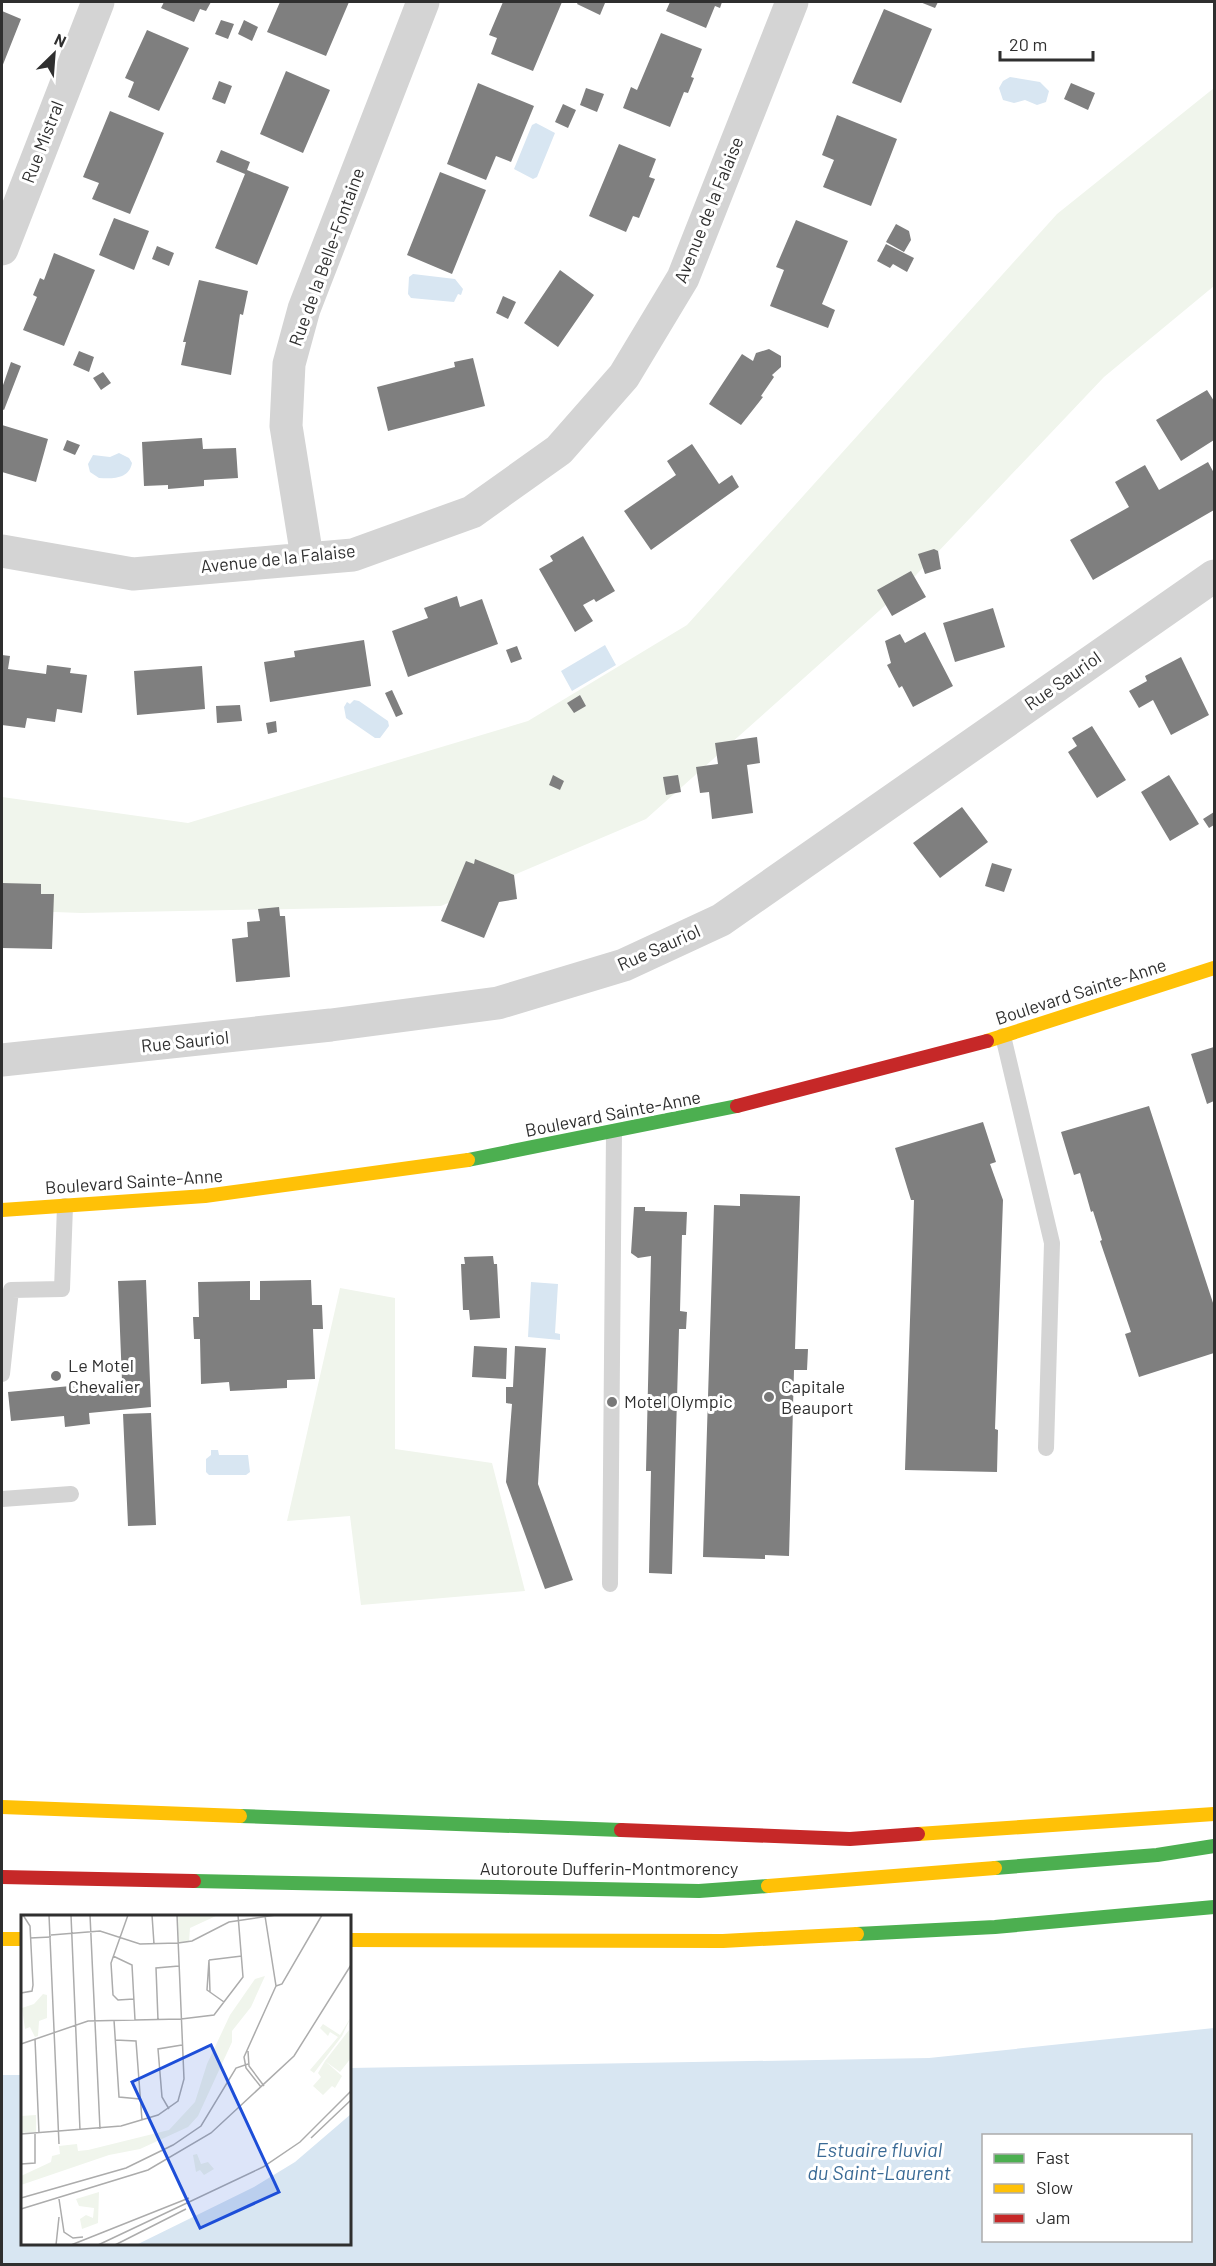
<svg xmlns="http://www.w3.org/2000/svg" width="1216" height="2266" viewBox="0 0 1216 2266" font-family="Barlow,sans-serif">
  <style>
    .green { fill: #f0f5ec }
    .water { fill: #d8e6f2; fill-rule: evenodd }
    .building { fill: #7f7f7f }
    .lines { fill: none; stroke-linecap: round; stroke-linejoin: round }
    .lane { stroke: #d4d4d4; stroke-width: 16 }
    .street { stroke: #d4d4d4; stroke-width: 33 }
    .fast { stroke: #4caf50; stroke-width: 14 }
    .slow { stroke: #ffc107; stroke-width: 14 }
    .jam { stroke: #c62828; stroke-width: 14 }
    .poi-dot { fill: #787878; stroke: #fff; stroke-width: 2 }
    .labels { text-anchor: middle; stroke-width: 6; stroke-linejoin: round; paint-order: stroke }
    .street-label { font-size: 18px; fill: #2f2f2f; stroke: #fff }
    .poi-label { font-size: 18px; fill: #2f2f2f; stroke: #fff; text-anchor: start }
    .water-label { font-size: 20px; font-style: italic; fill: #3a6a95; stroke: #fff }
    .inset-road { fill: none; stroke: #acacac; stroke-width: 1.5 }
    .view { fill: #1d4ed8; fill-opacity: 0.15; stroke: #1d4ed8; stroke-width: 3 }
    .inset-edge { fill: none; stroke: #2f2f2f; stroke-width: 3 }
  </style>
  <rect width="100%" height="100%" fill="#fff"/>
  <path class="green" d="M1214 88V286L1104 377 898 594 646 819 441 906 81 913 2 910V797L188 823 528 721 687 625 1057 214Z
    M340 1288 395 1298V1449L492 1463 525 1591 361 1605 350 1516 287 1521Z"/>
  <path class="water" d="M1010 77 1040 82 1049 91 1046 102 1037 105 1025 100 1014 103 1003 100 999 88 1003 81Z
    M536 123 555 133 537 177 533 179 514 169 532 125Z
    M413 274 455 279 463 289 461 295 458 294 454 302 411 298 408 294 409 277Z
    M119 453 129 458 132 463C129 479 113 479 99 478L90 472 88 464 93 455 110 457Z
    M605 645 616 665 572 691 561 671Z
    M354 700 359 701 388 721 389 726 380 738H375L346 718 344 707 347 702 350 704Z
    M531 1282 558 1284 555 1333 560 1334V1340L528 1337Z
    M211 1450H218L219 1455H248L250 1472 246 1475H209L206 1472V1459L211 1455Z
    M1214 2028V2264H2V2075H22V2244H350V2068L929 2058ZM984 2136H1190V2240H984Z"/>
  <path class="building" d="M164 2H211L206 11 200 9 194 22 161 8Z
    M280 2H349L326 56 267 32Z
    M503 2H562L533 71 491 54 497 38 489 35Z
    M578 2H603L605 3 600 15 577 4Z
    M670 2H722L720 8 715 6 706 28 666 11Z
    M920 2H938L935 8Z
    M884 9 932 29 901 103 852 83Z
    M2 11 21 19 2 67Z
    M221 20 234 24 228 39 215 34Z
    M244 20 258 27 252 41 238 34Z
    M147 30 189 48 159 111 128 97 134 82 125 78Z
    M661 33 702 49 691 77 694 78 688 93 684 92 670 127 623 108 631 87 637 90Z
    M286 71 330 90 303 153 260 134Z
    M219 81 232 86 225 104 212 99Z
    M478 83 534 106 511 162 496 156 486 180 447 164Z
    M1071 83 1095 93 1088 110 1064 99Z
    M586 88 604 94 597 112 580 105Z
    M563 104 576 110 568 128 555 122Z
    M110 111 164 133 130 214 92 199 99 183 83 177Z
    M837 115 897 139 871 206 823 187 834 160 822 155Z
    M619 144 656 159 649 177 655 179 639 218 633 216 626 232 589 216Z
    M221 150 250 162 247 170 289 187 257 265 215 248 245 174 216 162Z
    M440 172 486 190 452 274 407 255Z
    M114 218 149 231 134 270 99 255Z
    M796 220 848 241 822 304 835 310 828 328 770 306 784 270 776 267Z
    M896 224 909 231 911 240 904 252 886 242Z
    M886 244 914 258 907 272 893 264 890 268 877 261Z
    M157 246 174 253 169 266 152 259Z
    M54 253 95 270 64 346 23 330 37 297 33 295 40 278 44 280Z
    M560 270 594 295 558 347 524 323Z
    M199 280 248 291 243 315 240 314 231 375 181 365 186 342H183Z
    M503 296 516 302 508 319 496 313Z
    M769 349 781 356V367L772 375 774 377 761 396 763 397 741 425 709 404 742 354 753 361 756 353Z
    M79 351 94 357 89 372 73 365Z
    M473 358 485 406 388 431 377 387 455 367 454 362Z
    M11 362 21 366 4 410 2 409V388Z
    M103 372 111 383 101 390 93 378Z
    M1207 390 1214 401V440L1181 461 1156 420Z
    M2 425 48 439 36 482 2 472Z
    M202 438 203 449 236 448 238 478 204 480V486L168 489V485L144 486 142 442Z
    M67 440 80 445 75 455 63 450Z
    M692 444 719 484 732 475 739 487 651 550 624 511 676 475 667 461Z
    M1208 462 1214 473V510L1093 580 1070 540 1129 507 1115 482 1145 465 1159 490Z
    M583 536 615 591 596 602 594 599 583 605 593 621 575 632 539 569 553 561 550 556Z
    M934 549 938 551 941 569 925 574 918 554Z
    M911 571 926 597 892 616 877 590Z
    M457 596 460 607 482 599 498 644 408 677 392 631 428 618 424 608Z
    M993 608 1005 647 955 662 943 623Z
    M925 632 953 686 913 707 902 686 899 688 887 665 891 663 885 641 900 634 905 643Z
    M364 640 371 686 270 702 264 662 295 657 294 651Z
    M517 646 522 659 511 663 506 650Z
    M2 655 10 656 8 669 46 674 47 665 71 668 70 673 87 675 82 713 57 709 55 722 27 718 25 728 2 725Z
    M1181 657 1209 715 1171 735 1153 700 1139 708 1129 691 1147 681 1145 676Z
    M202 666 205 709 137 715 134 671Z
    M392 690 403 714 396 717 385 693Z
    M580 695 586 706 574 713 567 703Z
    M240 705 242 721 217 723 216 706Z
    M276 721 277 732 268 734 266 723Z
    M1092 726 1126 780 1097 798 1068 752 1077 746 1072 738Z
    M757 737 760 763 747 765 753 813 712 819 709 792 700 793 696 767 718 764 715 743Z
    M553 775 564 781 560 790 549 785Z
    M678 775 681 792 666 795 663 777Z
    M1169 775 1199 824 1170 841 1141 792Z
    M962 807 988 842 940 878 913 843Z
    M1214 812V825L1209 828 1203 819Z
    M475 859 514 875 517 899 499 902 484 938 441 921 466 861 474 864Z
    M992 863 1012 869 1004 892 985 886Z
    M2 883 41 884V894H54L52 949 2 948Z
    M279 907 280 916H285L290 977 236 982 232 939 248 937 247 922 260 921 258 909Z
    M1214 1047V1101L1207 1104 1191 1054Z
    M1149 1106 1214 1306V1353L1139 1377 1125 1334 1131 1332 1100 1241 1102 1240 1093 1211 1091 1212 1080 1173 1074 1175 1061 1132Z
    M983 1122 996 1162 990 1164 1003 1200 995 1429 998 1430 997 1472 905 1470 914 1200H911L895 1148Z
    M740 1194 800 1196 795 1349H808L807 1370H794L789 1556 765 1555V1559L703 1557 714 1205 740 1206Z
    M634 1207H645V1211L687 1212 686 1235H682L680 1311 687 1312 686 1329H679L672 1574 649 1573 651 1471H646L651 1256 638 1258 631 1253Z
    M493 1256 494 1264H497L500 1318 470 1320 469 1310H463L461 1264H465L464 1257Z
    M146 1280 151 1407 89 1413 90 1424 65 1427 64 1416 11 1421 8 1392 122 1381 118 1281Z
    M311 1280 312 1305H322L323 1329H313L315 1379 287 1380V1388L230 1391 229 1382 201 1384 200 1339H194L193 1317H199L198 1282 250 1281V1300H260V1281Z
    M474 1346 507 1348 506 1379 472 1377Z
    M515 1346 546 1348 538 1484 573 1580 545 1589 506 1482 512 1404 506 1403V1387H513Z
    M151 1413 156 1525 128 1526 123 1414Z"/>
  <g class="lines">
    <path class="lane" d="M1003 1036 1052 1243 1046 1448
      M2 1374 11 1290 62 1289 65 1206
      M2 1499 71 1494
      M610 1584 614 1132"/>
    <path class="street" d="M2 249 98 2
      M2 551 133 574 353 555 472 512 559 450 624 376 683 278 792 2
      M307 557 286 426 289 364 304 309 423 2
      M2 1060 331 1025 498 1003 624 965 721 920 1214 576"/>
    <path class="fast" d="M468 1160 737 1106
      M240 1816 621 1830
      M995 1868 1157 1855 1214 1846
      M194 1881 699 1891 768 1886
      M857 1934 995 1927 1214 1907"/>
    <path class="slow" d="M987 1041 1214 968
      M2 1210 205 1196 468 1160
      M2 1807 240 1816
      M918 1834 1214 1814
      M768 1886 995 1868
      M2 1939H22
      M350 1940 723 1941 857 1934"/>
    <path class="jam" d="M737 1106 987 1041
      M621 1830 850 1839 918 1834
      M2 1877 194 1881"/>
  </g>
  <g class="poi-dot">
    <circle cx="56" cy="1376" r="6"/>
    <circle cx="769" cy="1397" r="6"/>
    <circle cx="612" cy="1402" r="6"/>
  </g>
  <g class="labels">
    <g class="street-label">
      <text transform="translate(43 142) rotate(-69)" y="6">Rue Mistral</text>
      <text transform="translate(709 210) rotate(-68)" y="6">Avenue de la Falaise</text>
      <text transform="translate(327 257) rotate(-70)" y="6">Rue de la Belle-Fontaine</text>
      <text transform="translate(278 559) rotate(-6)" y="6">Avenue de la Falaise</text>
      <text transform="translate(1063 681) rotate(-35)" y="6">Rue Sauriol</text>
      <text transform="translate(659 948) rotate(-24)" y="6">Rue Sauriol</text>
      <text transform="translate(1081 992) rotate(-18)" y="6">Boulevard Sainte-Anne</text>
      <text transform="translate(185 1042) rotate(-6)" y="6">Rue Sauriol</text>
      <text transform="translate(613 1114) rotate(-11)" y="6">Boulevard Sainte-Anne</text>
      <text transform="translate(134 1182) rotate(-4)" y="6">Boulevard Sainte-Anne</text>
      <text x="609" y="1875">Autoroute Dufferin-Montmorency</text>
    </g>
    <g class="poi-label">
      <text x="68" y="1372">Le Motel<tspan x="68" dy="21">Chevalier</tspan></text>
      <text x="781" y="1393">Capitale<tspan x="781" dy="21">Beauport</tspan></text>
      <text x="624" y="1408">Motel Olympic</text>
    </g>
    <g class="water-label">
      <text x="879" y="2157">Estuaire fluvial<tspan x="879" dy="23">du Saint-Laurent</tspan></text>
    </g>
  </g>
  <g transform="translate(21 1915)">
    <rect width="330" height="330" fill="#fff"/>
    <path d="M156 0H197L169 13 168 27 157 28ZM244 61 230 92 211 116V127L177 201 167 212 119 234 88 240 0 270V261L30 247 31 241 39 239 38 231 56 229 57 236 67 235 148 215 174 187 186 149 209 100 234 64ZM22 79 26 80V103L18 106 17 121 14 122 9 112 4 114 1 93 13 89ZM330 102 321 121 293 158 289 155 317 122 309 117 307 121 299 113 302 109 319 120ZM328 115 330 143 319 157 304 146ZM304 146 321 161 314 173 311 171 302 180 292 171 300 162 297 158ZM15 200V217L0 218V201ZM176 239 180 249 187 247 193 254 183 260 179 255 175 257 172 240ZM78 277 77 308 61 314 59 304 65 300 72 303 73 293 58 291 55 284Z" fill="#f0f5ec"/>
    <path d="M330 199V330H115L233 272 274 247Z" fill="#d8e6f2"/>
    <path class="inset-road" d="M28 0 38 229M50 0 59 215M69 0 79 214M107 0 90 48 92 80 97 85 113 84M131 0 133 29M30 20 79 16 119 29 157 28 171 26 208 7 255 0M9 23 30 22M92 41 111 50 114 105M188 45 186 75 203 87M188 45 221 41M188 46 189 77M255 71 261 69 301 0M0 78 11 76 12 70 9 11 2 0M93 105 98 182 119 184M137 105 135 53 158 51M14 124 18 218M94 125 115 126 121 205M0 129 67 106 160 104 193 100 222 62 217 0M227 136 228 151 243 171M240 172 225 153 223 142 255 71 244 1M148 194 141 182 137 134 161 130M0 219 100 211 137 200 157 186 163 164 156 0M290 223 330 185M0 249 14 248V219M0 283 105 253 152 230 180 211 215 153 227 149M38 284 43 317 52 323 62 322M0 294 127 255 190 218 273 141 330 50M35 330 38 302M50 330 168 283M77 330 242 252 279 227 330 176M94 330 165 294"/>
    <path class="view" d="M190 130 258 277 179 313 111 167Z"/>
    <rect width="330" height="330" class="inset-edge"/>
  </g>
  <rect width="1216" height="2266" fill="none" stroke="#2f2f2f" stroke-width="6"/>
  <rect x="982" y="2134" width="210" height="108" fill="#ffffff" stroke="#acacac" stroke-width="1.5"/>
  <rect x="994" y="2154" width="30" height="9" fill="#4caf50" stroke="#acacac" stroke-width="1.5"/>
  <text x="1036" y="2164" font-size="18" fill="#2f2f2f">Fast</text>
  <rect x="994" y="2184" width="30" height="9" fill="#ffc107" stroke="#acacac" stroke-width="1.5"/>
  <text x="1036" y="2194" font-size="18" fill="#2f2f2f">Slow</text>
  <rect x="994" y="2214" width="30" height="9" fill="#c62828" stroke="#acacac" stroke-width="1.5"/>
  <text x="1036" y="2224" font-size="18" fill="#2f2f2f">Jam</text>
  <g transform="translate(54 54) rotate(25)" stroke="#ffffff" stroke-width="4.5" paint-order="stroke">
  <path d="M0-4.5L10 22L0 15L-10 22Z" fill="#2f2f2f"/>
  <text y="-9" font-size="16" font-weight="bold" text-anchor="middle" fill="#2f2f2f">N</text>
  </g>
  <path d="M1000 51v9h93v-9" fill="none" stroke="#2f2f2f" stroke-width="3"/>
  <text x="1009" y="51" font-size="18" fill="#2f2f2f" stroke="#ffffff" stroke-width="4.5" paint-order="stroke">20 m</text>
</svg>
